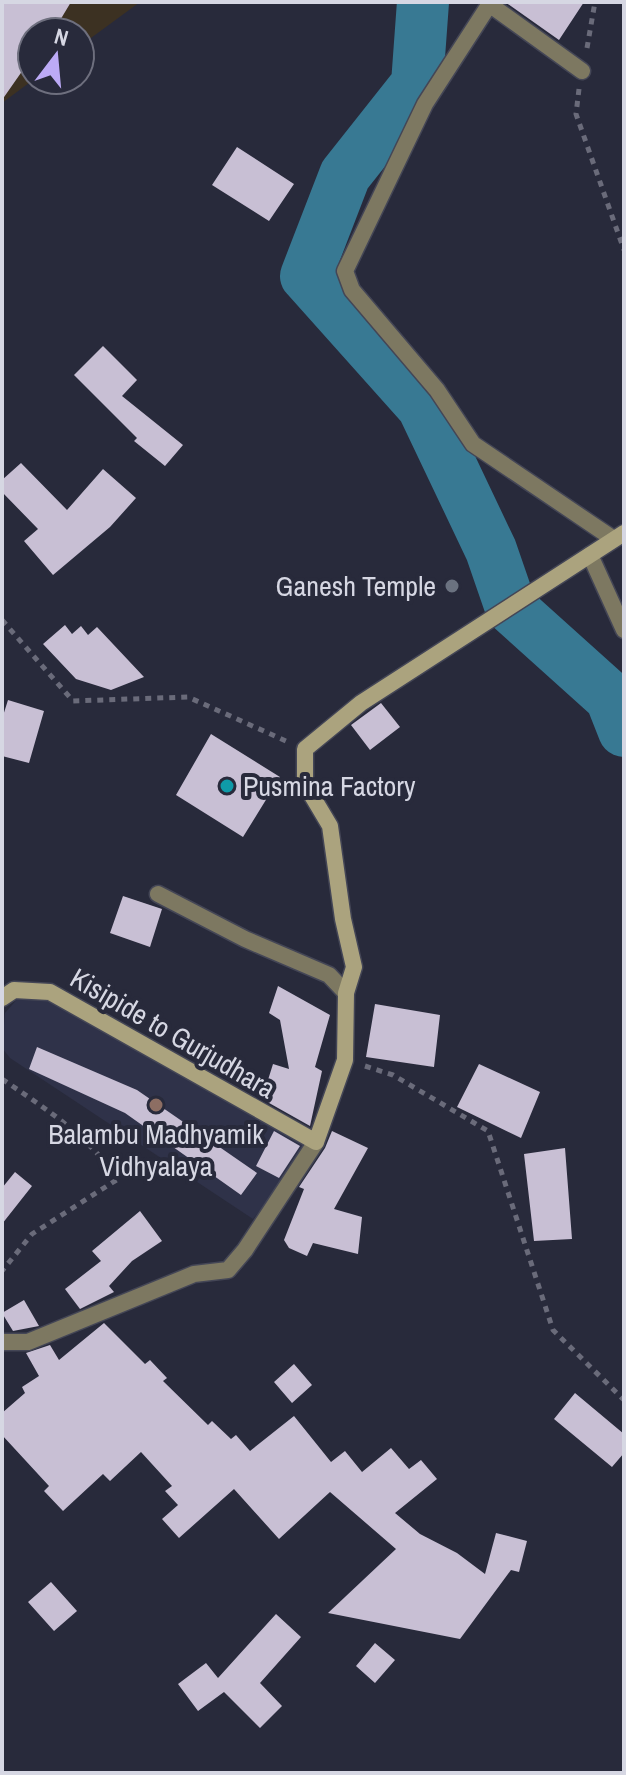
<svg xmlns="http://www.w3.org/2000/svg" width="626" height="1775" viewBox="0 0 626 1775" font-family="'Archivo Narrow',sans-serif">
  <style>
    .commercial { fill: #3c3122 }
    .built { fill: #2f3249 }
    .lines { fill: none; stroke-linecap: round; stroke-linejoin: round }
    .river { stroke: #387993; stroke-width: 52 }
    .building { fill: #c8bfd4 }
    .street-casing { stroke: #444656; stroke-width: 19 }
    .secondary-casing { stroke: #444656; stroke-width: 19 }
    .path { stroke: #6a6b7a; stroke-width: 5; stroke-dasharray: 6 6; stroke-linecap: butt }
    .street { stroke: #7d7861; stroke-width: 16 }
    .secondary { stroke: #aba37e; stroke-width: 16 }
    .worship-dot { fill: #6b7280; stroke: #282a3b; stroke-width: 3 }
    .culture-dot { fill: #0f9aa8; stroke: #282a3b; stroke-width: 3 }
    .education-dot { fill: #8d6e63; stroke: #282a3b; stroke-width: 3 }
    .labels { text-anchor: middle; stroke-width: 8; stroke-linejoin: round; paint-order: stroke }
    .poi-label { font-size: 28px; fill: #d6d7e3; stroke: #282a3b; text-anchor: end }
    .street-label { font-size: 28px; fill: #d6d7e3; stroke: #282a3b }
  </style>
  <rect width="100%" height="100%" fill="#282a3b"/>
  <path class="commercial" d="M2 2H140L80 46V32H32L33 80 2 103Z"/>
  <path class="built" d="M43 995 305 1146 286 1179 253 1219 10 1058 2 1048 5 1013 19 997Z"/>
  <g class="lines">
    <path class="river" d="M423 2 417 84 345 175 306 276 423 407 491 550 511 608 611 698 624 731"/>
  </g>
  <path class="building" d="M2 2H71L53 32H32V57L2 100Z
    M505 2H584L559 40Z
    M237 147 294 184 269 221 212 185Z
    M103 346 137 380 122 396 183 445 165 466 134 441 137 438 74 375Z
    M21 463 67 510 103 469 136 498 110 527 53 575 24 541 38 529 2 492V480Z
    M65 625 72 634 81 626 88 635 97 627 144 677 111 690 76 679 43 644Z
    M8 700 44 711 29 763 2 756V719Z
    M381 703 400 727 370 750 351 725Z
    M211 734 280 777 243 837 176 795Z
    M123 896 162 909 150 947 110 933Z
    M278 986 330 1015 315 1067 322 1071 310 1126 262 1099 273 1064 289 1069 280 1020 269 1013Z
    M375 1004 440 1015 434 1067 366 1057Z
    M37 1047 137 1090 257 1173 241 1195 125 1113 29 1069Z
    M479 1064 540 1092 521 1138 457 1107Z
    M274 1131 300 1146 279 1178 256 1166Z
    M332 1131 368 1148 334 1209 362 1217 358 1254 313 1243 307 1256 289 1248 284 1240 304 1189 299 1187 325 1148Z
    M565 1148 572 1239 534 1241 524 1154Z
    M15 1172 32 1186 2 1224V1188Z
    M140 1211 162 1241 132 1261 109 1286 114 1292 80 1309 65 1289 101 1261 92 1251Z
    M24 1300 39 1326 13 1331 2 1313Z
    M104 1323 145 1364 150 1360 167 1378 163 1381 208 1425 212 1421 231 1439 236 1435 250 1451 294 1416 331 1462 345 1451 362 1472 391 1448 409 1469 421 1460 437 1479 395 1513 420 1534 457 1553 485 1574 496 1533 527 1541 519 1572 511 1570 460 1639 328 1613 396 1549 330 1492 279 1539 234 1489 179 1538 162 1519 178 1505 165 1491 172 1486 141 1452 110 1481 103 1474 63 1511 44 1491 49 1486 2 1435V1413L25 1393 22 1387 39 1376 26 1353 50 1345 59 1360Z
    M294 1364 312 1385 292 1403 274 1382Z
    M575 1393 624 1434V1453L612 1467 554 1419Z
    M51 1582 77 1611 54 1631 28 1602Z
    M276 1614 301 1637 260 1683 282 1706 260 1728 224 1692 198 1711 178 1684 206 1663 218 1678Z
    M375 1643 395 1660 375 1683 356 1666Z"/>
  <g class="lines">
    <g class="street-casing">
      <path id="street" d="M491 2 425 104 345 271 352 290 437 390 473 444 612 538
        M489 4 582 71
        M590 555 624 630
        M158 894 245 939 329 975 346 993
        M2 1342H28L194 1274 228 1270 245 1250 316 1142"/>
    </g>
    <g class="secondary-casing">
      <path id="secondary" d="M2 998 14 990 50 992 316 1142 345 1060 346 993 354 967 343 919 330 826 305 784V749L361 703 624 533"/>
    </g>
    <path class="path" d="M587 48 595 2
      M579 89 576 114 624 250
      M2 620 73 701 188 697 286 741
      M365 1066 393 1075 488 1131 553 1330 624 1400
      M2 1079C45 1108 88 1136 118 1179L32 1234 2 1271"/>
    <use href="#street" class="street"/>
    <use href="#secondary" class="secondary"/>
  </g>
  <circle class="worship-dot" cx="452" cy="586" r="8"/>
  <circle class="culture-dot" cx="227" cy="786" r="8"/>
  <circle class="education-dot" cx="156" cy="1105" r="8"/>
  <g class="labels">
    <g class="poi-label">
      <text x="436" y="596">Ganesh Temple</text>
      <text x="243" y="796" text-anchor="start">Pusmina Factory</text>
      <text x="156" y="1144" text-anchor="middle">Balambu Madhyamik<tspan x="156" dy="32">Vidhyalaya</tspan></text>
    </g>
    <g class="street-label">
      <text transform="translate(173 1033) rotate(30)" y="10">Kisipide to Gurjudhara</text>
    </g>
  </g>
  <rect width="626" height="1775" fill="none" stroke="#d6d7e3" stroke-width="8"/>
  <g transform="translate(56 56) rotate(16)"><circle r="38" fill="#282a3b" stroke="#6e6f7e" stroke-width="2"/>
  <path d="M0-6L14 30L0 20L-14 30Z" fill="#bcaaf6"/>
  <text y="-12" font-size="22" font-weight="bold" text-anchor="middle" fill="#d6d7e3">N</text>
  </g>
</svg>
